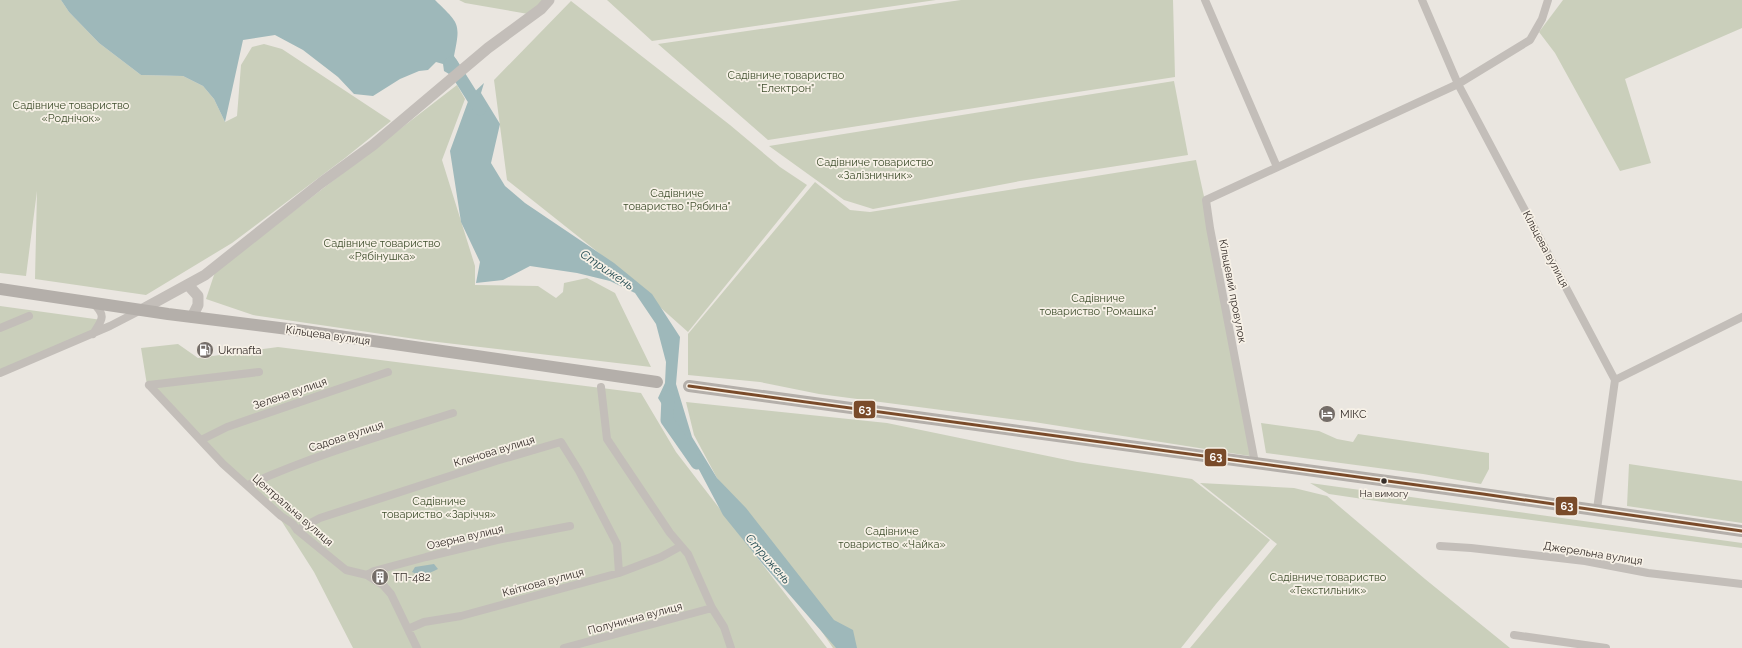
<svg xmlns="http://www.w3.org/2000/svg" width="1742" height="648" viewBox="0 0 1742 648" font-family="Raleway,sans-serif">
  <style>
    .green { fill: #cacfbb }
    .water { fill: #9eb8ba }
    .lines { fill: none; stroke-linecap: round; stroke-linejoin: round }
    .river { stroke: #9eb8ba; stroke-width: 13 }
    .minor { stroke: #c3beb9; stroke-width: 8 }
    .tertiary { stroke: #c3beb9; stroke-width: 11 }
    .secondary { stroke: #b4afaa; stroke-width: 12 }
    .bus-1-casing { stroke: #f7f1e7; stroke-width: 6 }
    .bus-1 { stroke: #7a4b2a; stroke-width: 3 }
    .bus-dot { fill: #342c28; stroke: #f7f1e7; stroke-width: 1.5 }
    .labels { text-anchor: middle; stroke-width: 3.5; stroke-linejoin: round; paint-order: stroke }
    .bus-label { font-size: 10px; fill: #342c28; stroke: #f7f1e7 }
    .park-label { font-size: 11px; fill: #404f2e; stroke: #f7f1e7 }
    .street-label { font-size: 11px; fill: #342c28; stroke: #f7f1e7 }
    .poi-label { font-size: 11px; fill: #342c28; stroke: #f7f1e7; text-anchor: start }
    .water-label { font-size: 12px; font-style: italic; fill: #214a51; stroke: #f7f1e7 }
    .line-badge { stroke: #f7f1e7; stroke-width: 1.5 }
    .badge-label { font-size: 11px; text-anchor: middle; font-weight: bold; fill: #fff }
  </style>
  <rect width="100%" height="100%" fill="#eae6e0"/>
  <path class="green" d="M0 0H61L69 12 99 43 141 75 183 76 203 86 214 99 225 122 237 116 241 65 252 47 264 44 282 49 391 121 345 158 232 243 146 295 35 279 37 191 26 276 0 273Z
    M459 0H549L534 15 465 3Z
    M607 0H936L652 41Z
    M961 0H1173L1175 77 768 140 658 44Z
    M1563 0H1742V28L1625 79 1651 163 1620 171 1555 53 1539 32Z
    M571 1 730 125 780 167 807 185 688 332 599 253 507 180 494 80Z
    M1174 81 1188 155 1020 181 873 209 844 200 769 146Z
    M457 85 465 99 442 160 475 266V285L538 286 556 298 563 292 564 283 587 278 615 293 651 367 429 341 253 315 206 299 215 272Z
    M1196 160 1227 301 1256 457 1034 422 819 394 760 382 688 375V334L815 182 850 210 870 212Z
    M0 306 102 320 93 334 0 371Z
    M178 344 198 358 278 347 641 393 676 452 827 648H353L314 572 279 517 147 385 141 348Z
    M686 402 887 423 1077 462 1192 479 1270 540 1216 604 1181 648H833L717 478 694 435Z
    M1261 423 1319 431 1337 439 1353 442 1358 434 1489 453V469L1481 484 1423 474 1266 453Z
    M1629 464 1742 481V523L1627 506Z
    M1200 483 1294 488 1327 496 1425 579 1510 648H1190L1277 544Z
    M1310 483 1742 543V548L1524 519 1390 503 1329 494Z"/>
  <path class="water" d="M61 0H435C459 24 461 22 454 56L460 66 449 74 444 71 443 64 436 62 428 70 419 71 400 79 373 96 354 94 338 77 303 50 275 35 243 40 225 122 214 99 203 86 183 76 141 75 99 43 69 12Z
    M484 83 481 93 500 124 491 163 505 186 525 203 614 263 652 294 680 337 676 384 692 437 717 478 746 508 834 620 853 630 857 648H836L761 562 723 515 678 430 658 398 665 383 666 362 656 324 635 293 610 281 577 273 530 266 503 280 476 283 480 262 461 222 450 151 470 96Z
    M434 564 438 569C430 573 421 577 412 572L415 567Z"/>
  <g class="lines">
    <path class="river" d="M451 63 480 109
      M668 397 667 420 697 463"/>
    <path class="minor" d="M1205 0 1277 167
      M1422 0 1458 84 1615 380 1597 509
      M93 303C107 316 102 320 93 334
      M0 328 29 316
      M0 373 110 326 141 310
      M1615 380 1742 317
      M149 385 223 464 281 516 293 524 297 530 346 570 367 575 383 585 391 594 417 648
      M149 385 259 372
      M601 387 607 439 670 533 688 554 712 608 724 627 731 648
      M201 440 227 427 388 372
      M1255 463 1210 228 1206 200 1458 84 1530 40 1542 19 1548 0
      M248 485C314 455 384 435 453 413
      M297 530 320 518 496 461 561 442 579 471 617 544 619 573
      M1440 546 1471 548 1585 561 1648 573 1742 584
      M367 575 374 571 426 557 497 540 570 526
      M408 629 424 622 461 616 619 573 661 557 681 546
      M1514 635 1606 648
      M564 648 712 608"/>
    <path class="tertiary" d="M187 286H189L198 296V305L192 317
      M141 310 205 275 321 183 373 145 488 48 541 9 549 0"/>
    <path class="secondary" d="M0 289 168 314 304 331 657 382
      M689 386 1483 494 1742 531"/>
    <g class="bus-1-casing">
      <path id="bus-1" d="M689 386 1483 494 1742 531"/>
    </g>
    <use href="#bus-1" class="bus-1"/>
  </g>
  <defs>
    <g id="fuel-disc" transform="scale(0.9)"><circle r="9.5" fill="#746d68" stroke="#f7f1e7"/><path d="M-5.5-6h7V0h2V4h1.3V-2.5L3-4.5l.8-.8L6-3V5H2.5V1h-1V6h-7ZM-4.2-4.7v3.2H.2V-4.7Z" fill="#fff"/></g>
    <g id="hotel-disc" transform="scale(0.9)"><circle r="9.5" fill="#746d68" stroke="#f7f1e7"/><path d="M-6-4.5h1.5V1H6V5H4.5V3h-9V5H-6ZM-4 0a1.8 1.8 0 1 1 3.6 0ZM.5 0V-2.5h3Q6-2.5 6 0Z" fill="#fff"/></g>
    <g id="building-disc" transform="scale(0.9)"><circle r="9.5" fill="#746d68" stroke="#f7f1e7"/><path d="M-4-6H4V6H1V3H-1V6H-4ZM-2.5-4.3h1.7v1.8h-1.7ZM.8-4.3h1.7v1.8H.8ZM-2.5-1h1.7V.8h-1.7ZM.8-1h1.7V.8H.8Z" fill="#fff"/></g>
  </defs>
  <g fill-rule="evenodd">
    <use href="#fuel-disc" x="205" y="350"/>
    <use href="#hotel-disc" x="1327" y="414"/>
    <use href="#building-disc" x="380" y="577"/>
  </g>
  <circle class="bus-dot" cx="1384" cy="481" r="3.5"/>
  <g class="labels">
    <g class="bus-label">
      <text x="1384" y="497">На вимогу</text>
    </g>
    <g class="park-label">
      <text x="786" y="79">Садівниче товариство<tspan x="786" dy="13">"Електрон"</tspan></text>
      <text x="71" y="109">Садівниче товариство<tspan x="71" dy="13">«Роднічок»</tspan></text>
      <text x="875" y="166">Садівниче товариство<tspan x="875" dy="13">«Залізничник»</tspan></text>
      <text x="677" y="197">Садівниче<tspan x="677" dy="13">товариство "Рябина"</tspan></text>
      <text x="382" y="247">Садівниче товариство<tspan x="382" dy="13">«Рябінушка»</tspan></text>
      <text x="1098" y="302">Садівниче<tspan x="1098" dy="13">товариство "Ромашка"</tspan></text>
      <text x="439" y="505">Садівниче<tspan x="439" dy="13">товариство «Заріччя»</tspan></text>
      <text x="892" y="535">Садівниче<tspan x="892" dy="13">товариство «Чайка»</tspan></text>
      <text x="1328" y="581">Садівниче товариство<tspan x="1328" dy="13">«Текстильник»</tspan></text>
    </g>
    <g class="street-label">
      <text transform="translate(1546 249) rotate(62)" y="4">Кільцева вулиця</text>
      <text transform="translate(1233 291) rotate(79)" y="4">Кільцевий провулок</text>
      <text transform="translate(328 335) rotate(8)" y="4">Кільцева вулиця</text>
      <text transform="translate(290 393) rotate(-19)" y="4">Зелена вулиця</text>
      <text transform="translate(346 436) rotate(-18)" y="4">Садова вулиця</text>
      <text transform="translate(494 451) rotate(-17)" y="4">Кленова вулиця</text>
      <text transform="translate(293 510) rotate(41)" y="4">Центральна вулиця</text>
      <text transform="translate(465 537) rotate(-13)" y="4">Озерна вулиця</text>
      <text transform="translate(1593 553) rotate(9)" y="4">Джерельна вулиця</text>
      <text transform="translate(543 582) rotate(-15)" y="4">Квіткова вулиця</text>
      <text transform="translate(635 618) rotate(-15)" y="4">Полунична вулиця</text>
    </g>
    <g class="poi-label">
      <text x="218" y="354">Ukrnafta</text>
      <text x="1340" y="418">МІКС</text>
      <text x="393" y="581">ТП-482</text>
    </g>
    <g class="water-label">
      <text transform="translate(607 270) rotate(34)" y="4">Стрижень</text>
      <text transform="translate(768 559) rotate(49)" y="4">Стрижень</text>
    </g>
  </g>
  <g class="line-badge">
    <rect x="853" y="400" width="23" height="19" rx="4" fill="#7a4b2a"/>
    <rect x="1204" y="448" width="23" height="19" rx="4" fill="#7a4b2a"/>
    <rect x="1555" y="496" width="23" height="20" rx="4" fill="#7a4b2a"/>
  </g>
  <g class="badge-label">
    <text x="865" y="414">63</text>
    <text x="1216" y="461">63</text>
    <text x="1567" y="510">63</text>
  </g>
</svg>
